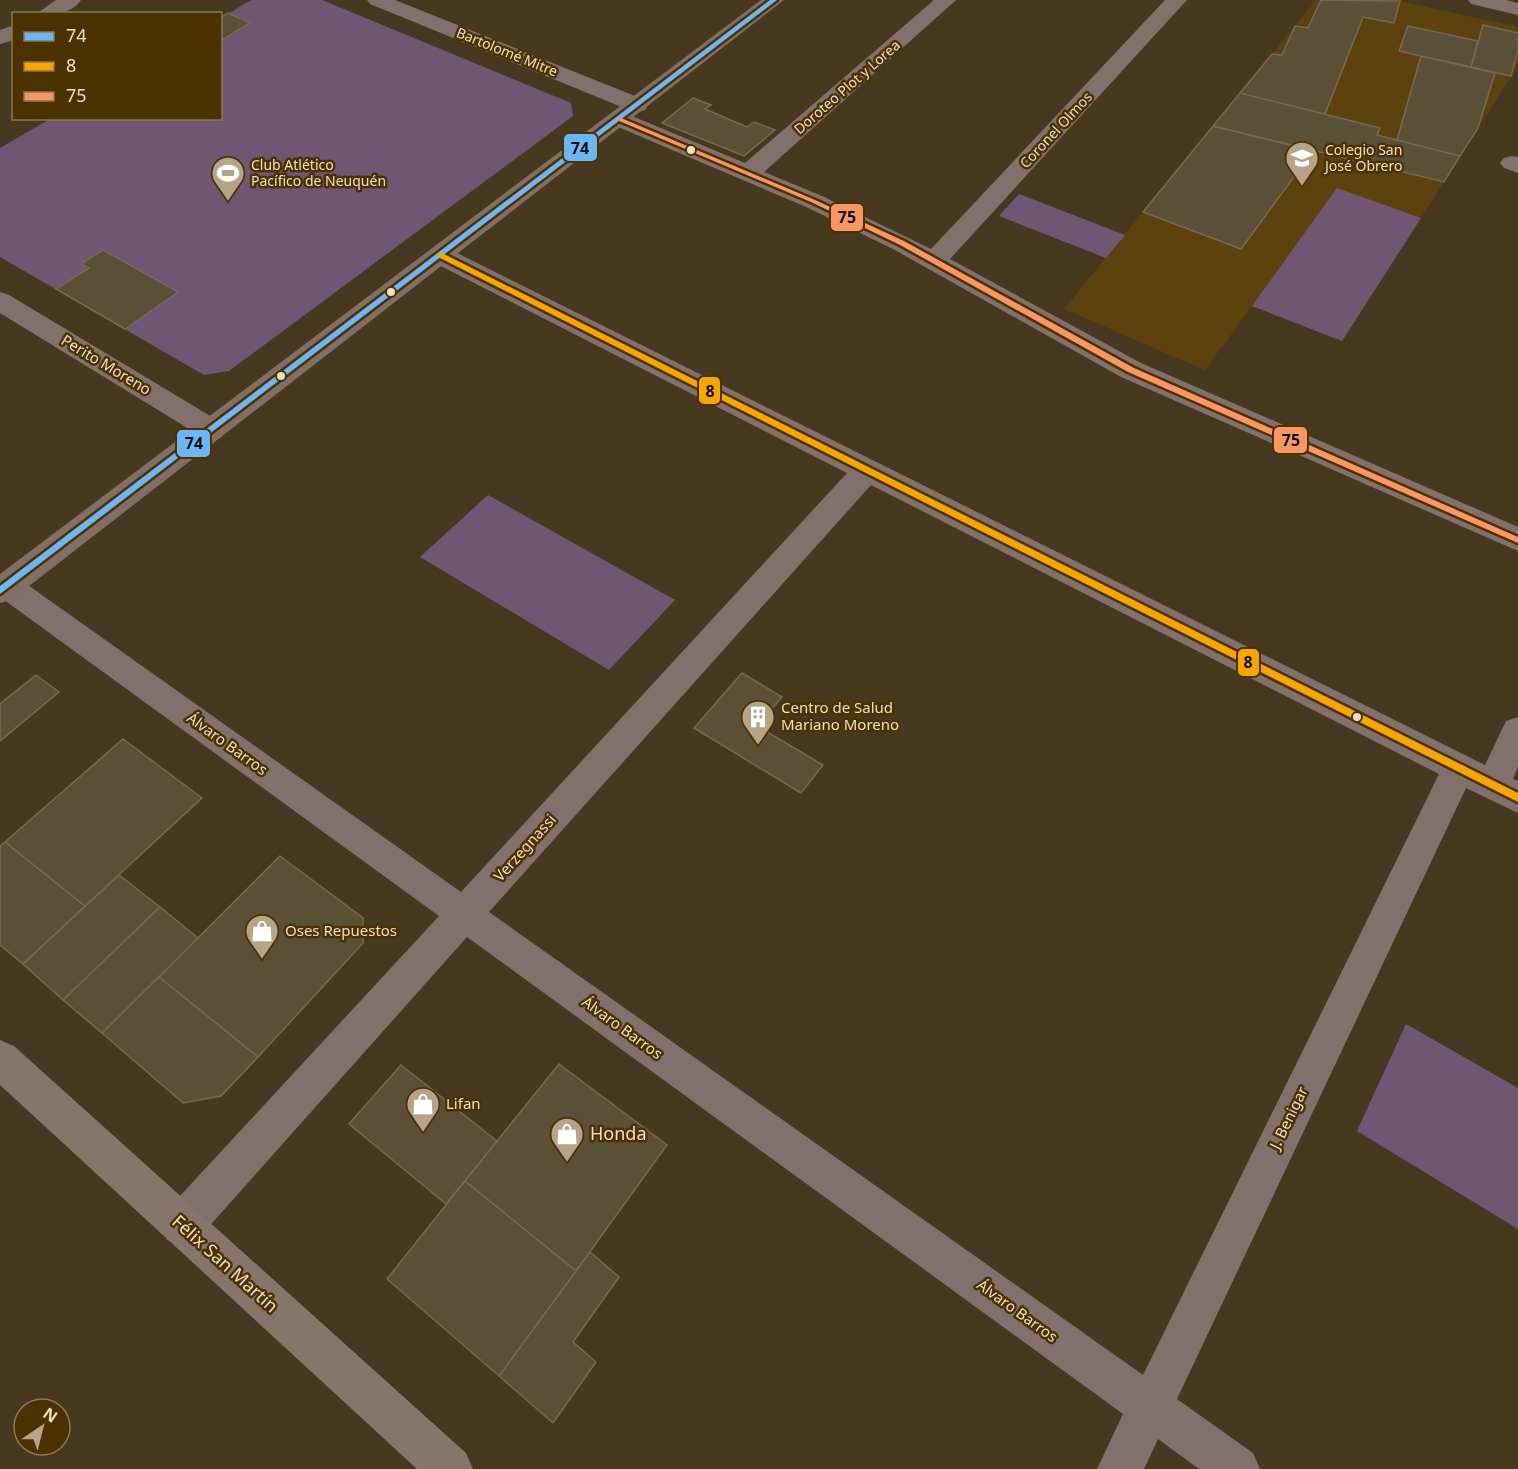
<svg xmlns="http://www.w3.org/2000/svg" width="1518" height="1469" viewBox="0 0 1518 1469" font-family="'Noto Sans',sans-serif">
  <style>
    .built { fill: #5d420e }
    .green { fill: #715674 }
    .building { fill: #5a5037; stroke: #746a52; stroke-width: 1.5 }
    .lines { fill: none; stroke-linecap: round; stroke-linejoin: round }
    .street { fill: #82706d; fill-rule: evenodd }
    .secondary { fill: #85706a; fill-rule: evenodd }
    .primary { fill: #836e65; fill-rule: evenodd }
    .highway { fill: #87746a; fill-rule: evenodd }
    .bus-1-casing { stroke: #4c3201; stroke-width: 5 }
    .bus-2-casing { stroke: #4c3201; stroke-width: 5 }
    .bus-3-casing { stroke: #4c3201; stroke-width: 5 }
    .bus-1 { fill: #6db6f5; fill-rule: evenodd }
    .bus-2 { fill: #f7a600; fill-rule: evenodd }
    .bus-3 { fill: #fb9564; fill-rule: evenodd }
    .bus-dot { fill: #f1ddc0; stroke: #4c3201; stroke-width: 2 }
    .labels { text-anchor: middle; stroke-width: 5; stroke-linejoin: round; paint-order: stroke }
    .far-street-label { font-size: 14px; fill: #f1ddc0; stroke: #4c3201 }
    .far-poi-label { font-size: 14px; fill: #f1ddc0; stroke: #4c3201; text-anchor: start }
    .street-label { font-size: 15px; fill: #f1ddc0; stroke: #4c3201 }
    .poi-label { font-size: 15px; fill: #f1ddc0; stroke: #4c3201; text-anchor: start }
    .near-poi-label { font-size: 18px; fill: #f1ddc0; stroke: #4c3201; text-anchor: start }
    .near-street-label { font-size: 18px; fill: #f1ddc0; stroke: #4c3201 }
    .line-badge { stroke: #4c3201; stroke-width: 2 }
    .pale-badge-label { font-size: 16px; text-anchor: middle; font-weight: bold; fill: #111 }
  </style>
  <rect width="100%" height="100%" fill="#47391f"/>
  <path class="built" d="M1316 0H1395L1518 27V66L1342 341 1252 306 1205 370 1064 309Z"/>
  <path class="green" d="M251 0H322L571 103 573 116 229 371 204 375 0 257V148L50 119 220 118 221 18Z
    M1337 188 1421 218 1342 341 1252 306Z
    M1019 194 1125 235 1106 258 999 216Z
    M488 495 675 600 609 670 420 557Z
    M1406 1024 1518 1088V1229L1357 1131Z"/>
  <path class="building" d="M1321 0 1400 1 1394 23 1363 17 1325 114 1240 93 1272 54 1282 55 1295 26 1308 28Z
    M228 13 250 23 220 41V18Z
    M1483 25 1518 33V51L1511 76 1471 67Z
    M1408 26 1478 41 1471 67 1399 51Z
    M1421 56 1495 73 1478 128 1460 156 1397 140Z
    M1240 93 1380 128 1377 135 1460 156 1444 182 1213 126Z
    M693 98 711 105 705 109 747 127 754 122 775 130 744 156 662 123Z
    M1213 126 1313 151 1241 249 1143 212Z
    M103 250 178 292 125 329 56 289 89 268 81 264Z
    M742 673 782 697 757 726 823 765 801 793 694 728Z
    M36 675 59 692 0 741V704Z
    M123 739 202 798 85 906 5 842Z
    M5 842 85 906 23 964 0 945V846Z
    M280 856 363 918V943L258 1057 159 977Z
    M119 875 160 907 63 1000 23 964Z
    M160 907 198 938 102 1033 63 1000Z
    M159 977 258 1057 221 1096 183 1103 102 1033Z
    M559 1064 667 1145 576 1271 465 1181Z
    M401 1065 497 1141 446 1204 349 1124Z
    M465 1181 576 1271 499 1376 387 1279Z
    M590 1252 619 1277 573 1342 596 1362 553 1423 499 1376Z"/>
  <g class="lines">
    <path class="street" d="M56 0H81C71 15 52 14 36 14Z
      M367 0H395L645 100 648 105 645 110 637 112 629 110 370 4Z
      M934 0H956L764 172 822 196 931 249 1165 0H1187L950 259 1141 363 1518 527V551L1121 377 893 249 804 206 611 124 608 119 611 114 619 112 627 114 745 163Z
      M14 25V40L0 44V30Z
      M1512 156 1518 157V173L1504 168 1500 163 1504 158Z
      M440 247 449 249 1485 765 1506 721 1518 717V767L1513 779 1518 781V813L1466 788 1177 1399 1253 1453 1260 1469H1199L1158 1439 1144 1469H1097L1123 1414 467 937 197 1240 182 1246 167 1240 161 1225 167 1210 439 916 0 597V576L7 574 18 578 461 892 847 473 431 261 427 255 431 249ZM871 485 1439 774 1143 1375 489 912Z
      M0 292 9 295 222 423 226 430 222 437 212 440 202 437 0 313Z"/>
    <path class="secondary" d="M1468 0H1506L1518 3V15L1471 4Z"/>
    <path class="primary" d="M761 0H784L11 600 0 603V574Z"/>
    <path class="highway" d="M0 1040 14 1046 466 1453 473 1469H417L0 1085Z"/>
    <g class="bus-1-casing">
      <path id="bus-1" d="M770 0H777L0 594V586Z"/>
    </g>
    <g class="bus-2-casing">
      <path id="bus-2" d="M438 253H442L1518 793V802L438 257Z"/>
    </g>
    <g class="bus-3-casing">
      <path id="bus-3" d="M617 118H621L815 200 904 241 1134 368 1518 537V543L1128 372 900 245 811 202 617 120Z"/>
    </g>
    <use href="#bus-1" class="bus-1"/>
    <use href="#bus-2" class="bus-2"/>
    <use href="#bus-3" class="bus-3"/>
  </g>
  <defs>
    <g id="school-pin" transform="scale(1.725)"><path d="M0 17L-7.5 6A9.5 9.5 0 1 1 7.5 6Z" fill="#b6a488" stroke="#4c3201"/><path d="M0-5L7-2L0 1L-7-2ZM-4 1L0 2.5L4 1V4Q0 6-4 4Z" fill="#fff"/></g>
    <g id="stadium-pin" transform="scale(1.725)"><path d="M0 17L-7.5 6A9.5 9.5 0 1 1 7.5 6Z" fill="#b6a488" stroke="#4c3201"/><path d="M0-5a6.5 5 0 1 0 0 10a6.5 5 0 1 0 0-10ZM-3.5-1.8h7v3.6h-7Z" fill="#fff"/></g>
    <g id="building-pin" transform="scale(1.725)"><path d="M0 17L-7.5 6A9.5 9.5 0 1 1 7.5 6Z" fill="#b6a488" stroke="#4c3201"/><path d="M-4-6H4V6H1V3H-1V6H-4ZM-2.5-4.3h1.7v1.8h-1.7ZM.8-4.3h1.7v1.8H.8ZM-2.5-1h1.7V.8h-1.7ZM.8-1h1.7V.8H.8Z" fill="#fff"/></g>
    <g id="shop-pin" transform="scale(1.725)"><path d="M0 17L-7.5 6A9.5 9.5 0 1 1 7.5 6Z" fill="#b6a488" stroke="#4c3201"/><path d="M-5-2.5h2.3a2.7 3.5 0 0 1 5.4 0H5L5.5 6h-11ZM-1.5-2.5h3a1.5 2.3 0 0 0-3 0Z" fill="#fff"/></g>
  </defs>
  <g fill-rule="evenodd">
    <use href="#school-pin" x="1302" y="158"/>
    <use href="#stadium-pin" x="228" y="173"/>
    <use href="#building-pin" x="758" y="717"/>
    <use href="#shop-pin" x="262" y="931"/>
    <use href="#shop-pin" x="423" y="1104"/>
    <use href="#shop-pin" x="567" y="1134"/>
  </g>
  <g class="bus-dot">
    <circle cx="691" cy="150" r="5"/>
    <circle cx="391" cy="292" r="5"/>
    <circle cx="281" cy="376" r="5"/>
    <circle cx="1357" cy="717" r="5"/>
  </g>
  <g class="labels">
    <g class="far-street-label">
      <text transform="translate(507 52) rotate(22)" y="5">Bartolomé Mitre</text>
      <text transform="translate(847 87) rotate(-41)" y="5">Doroteo Plot y Lorea</text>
      <text transform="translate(1056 130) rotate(-47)" y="5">Coronel Olmos</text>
    </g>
    <g class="far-poi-label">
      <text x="1325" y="155">Colegio San<tspan x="1325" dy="16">José Obrero</tspan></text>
      <text x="251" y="170">Club Atlético<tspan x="251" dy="16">Pacífico de Neuquén</tspan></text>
    </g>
    <g class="street-label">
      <text transform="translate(106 365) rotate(31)" y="5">Perito Moreno</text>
      <text transform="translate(227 744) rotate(36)" y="5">Álvaro Barros</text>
      <text transform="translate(525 848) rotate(-48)" y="5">Verzegnassi</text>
      <text transform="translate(622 1028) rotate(36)" y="5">Álvaro Barros</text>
      <text transform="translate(1289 1118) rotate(-64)" y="5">J. Benigar</text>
      <text transform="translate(1017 1311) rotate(36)" y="5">Álvaro Barros</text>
    </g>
    <g class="poi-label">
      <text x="781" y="713">Centro de Salud<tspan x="781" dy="17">Mariano Moreno</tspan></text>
      <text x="285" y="936">Oses Repuestos</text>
      <text x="446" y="1109">Lifan</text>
    </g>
    <g class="near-poi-label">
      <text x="590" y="1140">Honda</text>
    </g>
    <g class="near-street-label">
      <text transform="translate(225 1264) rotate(42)" y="6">Félix San Martín</text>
    </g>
  </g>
  <g class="line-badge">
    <rect x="563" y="133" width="35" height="29" rx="6" fill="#6db6f5"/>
    <rect x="830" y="203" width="34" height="29" rx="6" fill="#fb9564"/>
    <rect x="698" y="376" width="23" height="29" rx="6" fill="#f7a600"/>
    <rect x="1273" y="426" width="35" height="28" rx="6" fill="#fb9564"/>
    <rect x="176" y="429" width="35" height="29" rx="6" fill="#6db6f5"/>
    <rect x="1237" y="648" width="23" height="29" rx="6" fill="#f7a600"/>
  </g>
  <g class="pale-badge-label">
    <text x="580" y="154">74</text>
    <text x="847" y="223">75</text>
    <text x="710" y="397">8</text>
    <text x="1291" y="446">75</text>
    <text x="194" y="449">74</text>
    <text x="1248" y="668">8</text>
  </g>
  <rect x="12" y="12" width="210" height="108" fill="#4c3201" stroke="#8e764d" stroke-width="1.5"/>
  <rect x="24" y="32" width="30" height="9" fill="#6db6f5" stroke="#8e764d" stroke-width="1.5"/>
  <text x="66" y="42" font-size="18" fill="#f1ddc0">74</text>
  <rect x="24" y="62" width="30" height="9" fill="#f7a600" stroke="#8e764d" stroke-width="1.5"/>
  <text x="66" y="72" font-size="18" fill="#f1ddc0">8</text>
  <rect x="24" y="92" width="30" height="9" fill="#fb9564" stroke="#8e764d" stroke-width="1.5"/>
  <text x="66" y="102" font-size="18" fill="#f1ddc0">75</text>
  <g transform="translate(42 1427) rotate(35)"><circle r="28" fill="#4c3201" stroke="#8e764d" stroke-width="1.5"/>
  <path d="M0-4.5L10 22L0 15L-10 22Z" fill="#b6a488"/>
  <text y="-9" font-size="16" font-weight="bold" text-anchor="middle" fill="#f1ddc0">N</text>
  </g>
</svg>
